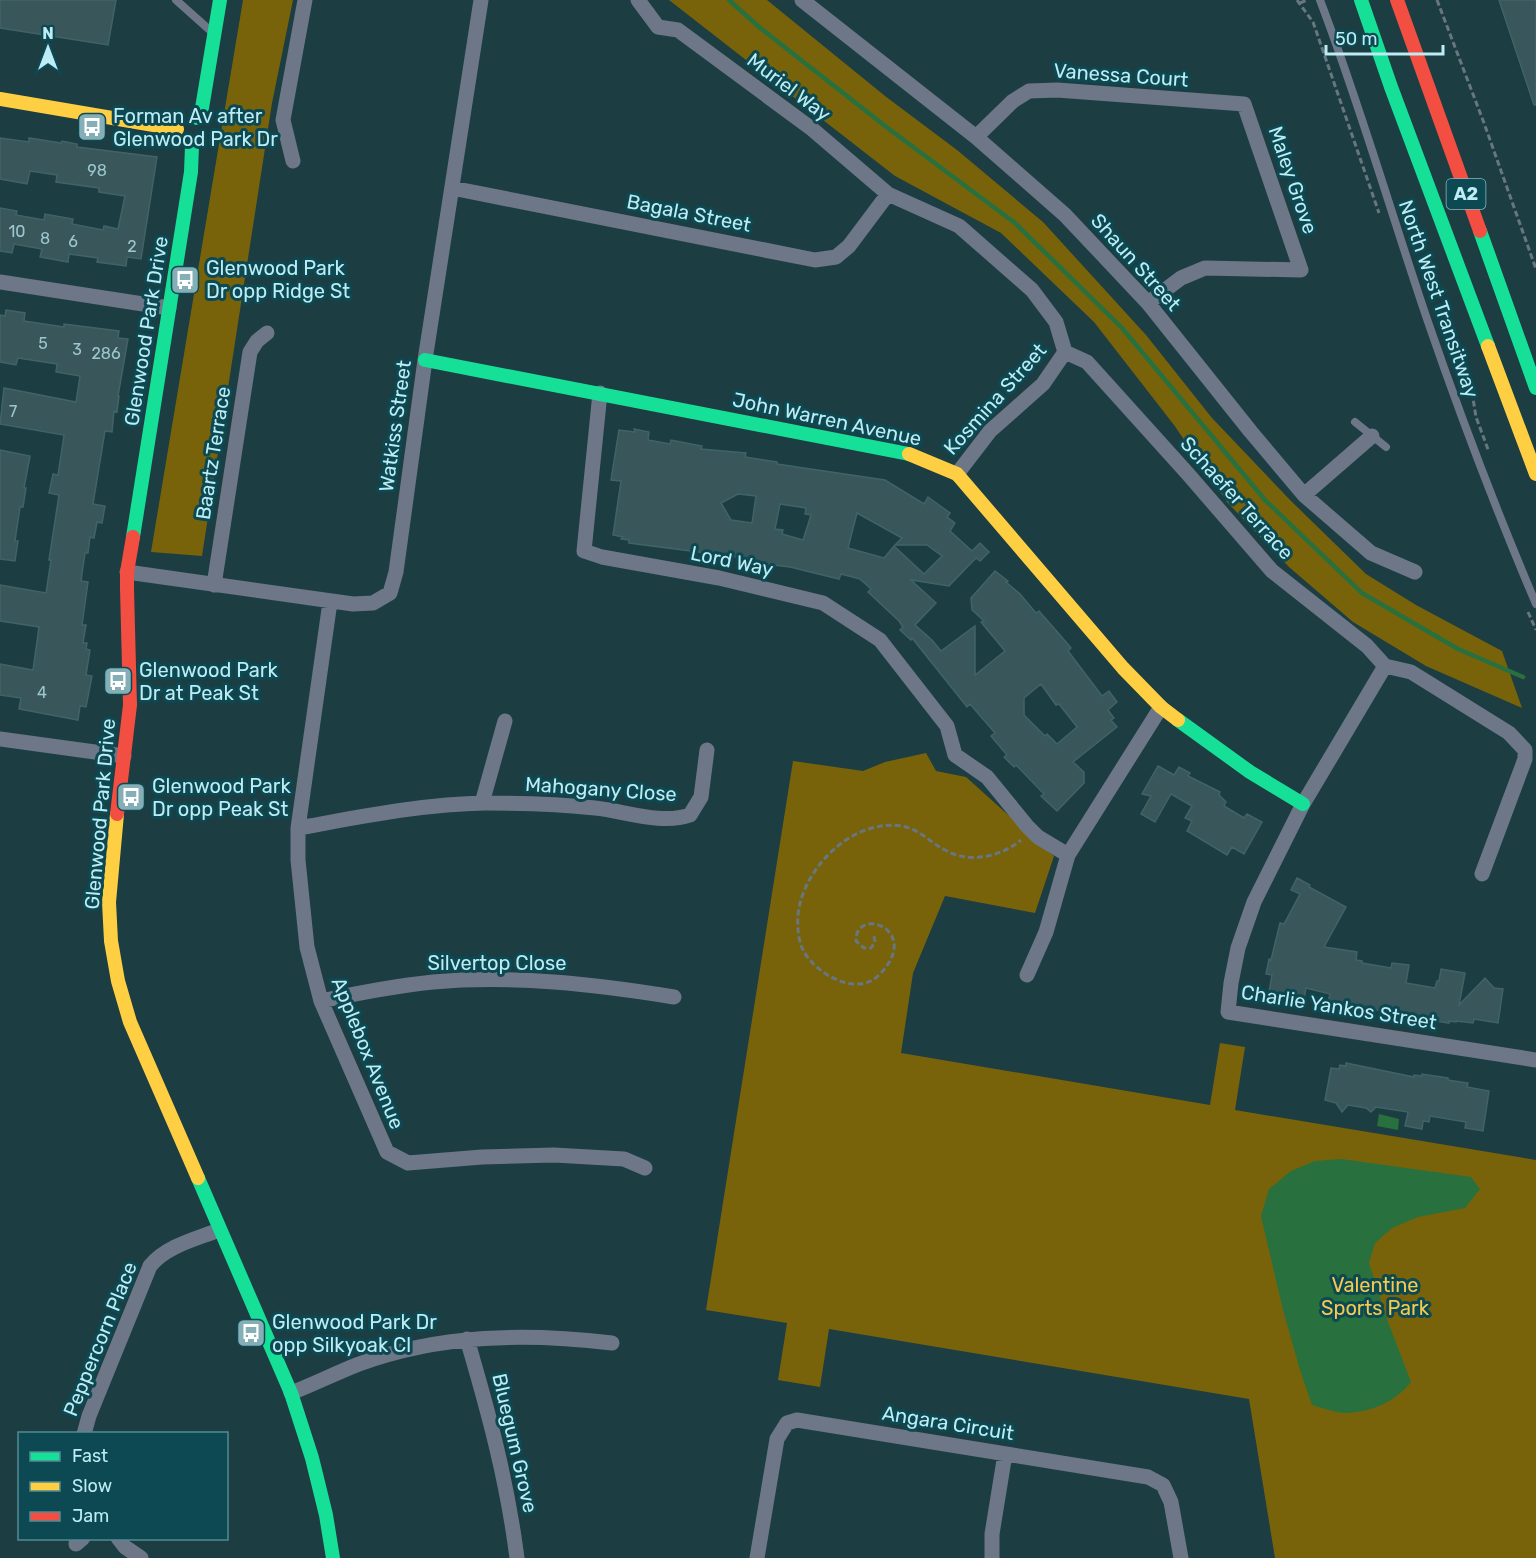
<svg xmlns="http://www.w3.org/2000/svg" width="1536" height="1558" viewBox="0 0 1536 1558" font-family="Rubik,sans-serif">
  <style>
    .green { fill: #78630a }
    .water { fill: #28703d }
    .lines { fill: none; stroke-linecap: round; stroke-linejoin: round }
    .stream { stroke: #28703d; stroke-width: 4.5 }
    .building { fill: #39575b; stroke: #3f6468; stroke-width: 1.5; fill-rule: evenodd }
    .path { stroke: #687681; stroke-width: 3; stroke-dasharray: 6 3; stroke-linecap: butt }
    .lane { stroke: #6d7787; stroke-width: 8 }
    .street { stroke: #6d7787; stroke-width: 15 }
    .fast { stroke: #16e098; stroke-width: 14 }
    .slow { stroke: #ffcf43; stroke-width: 14 }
    .jam { stroke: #f24e42; stroke-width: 14 }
    .labels { text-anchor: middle; stroke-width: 6; stroke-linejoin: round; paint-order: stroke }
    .number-label { font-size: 16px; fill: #9cc7ce }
    .shield { fill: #0c4952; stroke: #88bbc3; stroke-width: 1.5 }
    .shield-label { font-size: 18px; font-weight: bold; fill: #bdecf4 }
    .street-label { font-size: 20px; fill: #bdecf4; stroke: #0c4952 }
    .poi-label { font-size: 20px; fill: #bdecf4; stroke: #0c4952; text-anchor: start }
    .park-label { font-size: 20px; fill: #f5ca4f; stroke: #0c4952 }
  </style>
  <rect width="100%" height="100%" fill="#1c3d42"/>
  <path class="green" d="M243 0H293L272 103 202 556 151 552Z
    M669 0H767L885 96 957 150 1043 222 1146 335 1212 418 1290 500 1366 574 1416 605 1502 651 1522 708 1426 666 1353 622 1289 567 1227 502 1174 425 1094 322 1001 233 895 176Z
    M926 753 936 771 966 777 1054 856 1035 913 945 896 913 973 901 1053 1210 1105 1220 1043 1245 1047 1235 1110 1536 1160V1558H1275L1249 1399 829 1329 820 1387 778 1380 787 1323 706 1310 793 761 863 771 885 762Z"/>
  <path class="water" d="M1379 1114 1399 1119 1398 1130 1377 1126Z
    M1341 1159 1471 1177 1480 1189 1465 1208 1418 1217 1392 1228 1375 1243 1369 1263 1388 1322 1411 1382C1396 1401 1374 1411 1349 1413 1338 1414 1323 1408 1312 1405L1300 1370 1283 1310 1261 1216 1269 1189 1291 1171 1315 1161Z"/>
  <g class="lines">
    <path class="stream" d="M729 0 759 27 889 129 1015 223 1122 328 1265 500 1362 593 1458 649 1523 677"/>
  </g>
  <path class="building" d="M0 0H116L108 45 0 28Z
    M1499 0H1536V105H1534Z
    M0 138 29 142V138L61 143 62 141 77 144V147L157 157 141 259 127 257 126 266 97 262 98 258 69 254 68 262 40 257 42 249 14 244 12 253 0 251V208L17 211 16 215 44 220 45 214 73 219 72 224 103 230 104 226 118 229 125 196 99 192V188L56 182 57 175 30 171 27 184 0 179Z
    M6 310 25 313 24 321 64 327V324L119 331 118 338 128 339 118 396H119L117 412 114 411 112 432 105 431 93 504 105 506 102 523 97 522 94 538 90 537 88 553H85L81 581 88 582 82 625H86L83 643H87L86 649 90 650 86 675 92 676 86 707 80 706 78 720 19 709 21 698 0 695V664L33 670 39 627 0 621V585L46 593 51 560H49L59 495 49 493 53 474 58 475 64 435 0 424 4 388 76 402 80 376 56 372 57 364 18 358 16 365 0 362V315L5 316Z
    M634 429 649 432 648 440 670 444 671 440 702 446 701 449 746 453 745 457 777 462V464L885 480 924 504 928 497 950 513 947 517 955 523 950 531 972 551 980 543 989 552 980 561 976 558 949 586 911 580 936 603 915 625 932 640 941 651 975 626V675L1005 651 981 622 984 621 972 610 971 598 995 571 1008 581 1006 582 1020 594 1036 613 1039 611 1060 635 1071 648 1068 651 1102 696 1109 691 1117 702 1108 710 1114 718 1111 720 1117 727 1073 762 1084 772V783L1057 811 1041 796 1044 794 1016 765 1014 767 1004 757 1007 755 991 736 995 733 970 704 967 707 912 638 911 640 900 630 903 627 899 621 868 592 871 589 860 579 841 574 839 579 790 567 737 561V557L629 543V540L621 539 623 537 613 535 621 481 611 480 619 430 635 432ZM738 494 756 496 752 523 731 520 721 503ZM780 504 806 508 805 514 811 515 803 540 782 534 783 530 775 529ZM857 513 902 538 895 545H927L942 556 924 574 894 546 884 558 848 548ZM1041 684 1056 705 1059 704 1077 727 1057 744 1047 734 1045 736 1024 715V698Z
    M0 450 30 456 24 488H26L23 507H20L15 541H18L15 561 0 559Z
    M1158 766 1174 775 1179 767 1190 773 1188 776 1220 792 1219 795 1226 802 1224 806 1244 818 1247 814 1262 822 1244 854 1232 847 1227 855 1187 831 1192 821 1185 818 1192 806 1171 794 1155 822 1141 814 1151 796 1142 794Z
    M1297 878 1310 885 1309 887 1346 907 1324 947 1357 952 1356 960 1362 961V963L1391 968 1392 963 1409 965 1406 983 1435 988 1437 981H1439L1441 969 1465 973 1459 1005 1485 978 1494 988 1503 989 1498 1023 1474 1019 1473 1023 1456 1021V1022L1449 1021V1023L1424 1019 1425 1017 1369 1009 1368 1013 1344 1009 1345 1008 1338 1007 1340 1004 1328 1002 1330 994 1306 988 1304 999 1269 992 1272 975 1266 974 1269 959 1271 960 1280 923 1284 924 1300 894 1291 890Z
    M1346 1063 1414 1077V1075L1422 1076V1074L1448 1078V1080L1468 1083 1467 1087 1489 1091 1483 1131 1465 1128 1466 1122 1430 1116 1429 1122 1423 1121 1422 1129 1405 1126 1408 1112 1376 1107 1371 1112 1366 1108 1348 1105 1342 1112 1336 1103 1325 1100 1331 1068 1339 1069 1340 1065 1346 1066Z"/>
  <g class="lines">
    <path class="path" d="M1297 0 1313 22 1379 213
      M1437 0 1484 123 1536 269
      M1300 3 1307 0
      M1469 374 1476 417 1489 452
      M1528 612 1536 630
      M874 936 875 942 871 948H864L856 941C855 905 924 930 879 975 856 998 815 973 803 950 800 944 798 935 798 928 793 876 852 814 906 827 921 831 931 843 945 850 970 864 1000 857 1021 840"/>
    <path class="lane" d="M176 0 213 33
      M1320 0C1360 105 1391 213 1427 319 1460 415 1496 510 1536 604
      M1355 422 1386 447"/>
    <path class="street" d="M638 0 658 27 678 30 812 129 888 194 959 226 1032 290 1056 322 1065 352
      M802 0 976 137 1065 215 1148 303 1251 432 1304 495 1371 553 1415 572
      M976 137 1013 101 1029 91 1057 90 1244 104 1301 270 1205 268 1181 278 1148 303
      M293 161 283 120 305 0
      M452 188 815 260 836 257 849 246 888 194
      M0 282 169 308
      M1065 352 1087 362 1188 474 1272 571 1367 646 1385 666
      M600 393 584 551 602 557 719 578 823 603 880 640 947 726 955 755 987 777 1027 826 1038 837 1068 855
      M957 474 990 431 1043 384 1065 352
      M1304 495 1372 436
      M127 572 353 604 373 603 390 593 396 572 425 360 481 0
      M214 585 250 352 257 341 267 333
      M330 602 298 828V860L307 947 321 1001 387 1152 408 1163 482 1157 554 1155 624 1159 645 1168
      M1385 666 1303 804 1254 902 1238 948 1231 983 1228 1012 1536 1060
      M1385 666 1411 672 1509 733 1525 750V759L1482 874
      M0 739 124 756
      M482 803 505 721
      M298 828C360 817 423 804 485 803 522 803 559 804 595 808 625 811 661 825 690 815L701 797 707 750
      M1027 975 1046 932 1068 855 1161 707
      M321 1001C358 993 395 986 433 982 513 975 595 984 674 997
      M467 1339C489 1414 507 1480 517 1558
      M291 1393C314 1384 336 1373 359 1364 441 1334 526 1333 612 1343
      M84 1434 89 1416 150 1266C166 1246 196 1239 219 1230
      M118 1538 125 1547 141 1558
      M76 1544 83 1538
      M757 1558 777 1439 787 1423 797 1420 1148 1477 1163 1485 1171 1502 1181 1558
      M992 1558V1534L1005 1454"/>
    <path class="fast" d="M1361 0 1391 87 1488 346
      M197 118 202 108 220 0
      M1480 231 1536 388
      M425 360 909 454
      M133 537 191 172 192 146
      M1178 720 1250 772 1303 804
      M198 1178 291 1393 312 1458 326 1515 333 1558"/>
    <path class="slow" d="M0 99 177 129
      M1488 346 1536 474
      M909 454 957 474 1123 668 1161 707 1178 720
      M117 814 109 902 111 941 118 981 130 1022 198 1178"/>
    <path class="jam" d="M1397 0 1480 231
      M117 814 130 705 127 589V572L133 537"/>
  </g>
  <defs>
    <g id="bus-square" transform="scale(1.5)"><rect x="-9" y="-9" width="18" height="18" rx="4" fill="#85afb6" stroke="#0c4952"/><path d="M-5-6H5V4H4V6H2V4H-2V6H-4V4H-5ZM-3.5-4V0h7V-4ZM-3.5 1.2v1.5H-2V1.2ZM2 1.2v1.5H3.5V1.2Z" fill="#fff"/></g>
  </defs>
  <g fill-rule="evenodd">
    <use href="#bus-square" x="92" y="127"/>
    <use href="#bus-square" x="185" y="280"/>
    <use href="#bus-square" x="118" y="681"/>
    <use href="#bus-square" x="131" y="797"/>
    <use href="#bus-square" x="251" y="1333"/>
  </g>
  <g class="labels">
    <g class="number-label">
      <text x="97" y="176">98</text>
      <text x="17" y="237">10</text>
      <text x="45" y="244">8</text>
      <text x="73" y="247">6</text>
      <text x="132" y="252">2</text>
      <text x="43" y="349">5</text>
      <text x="77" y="355">3</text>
      <text x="106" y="359">286</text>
      <text x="13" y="417">7</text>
      <text x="42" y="698">4</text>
    </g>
    <rect class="shield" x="1446.5" y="179" width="39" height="30" rx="4.5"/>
    <g class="shield-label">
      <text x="1466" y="200">A2</text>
    </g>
    <g class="street-label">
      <text transform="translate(1121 75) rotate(4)" y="7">Vanessa Court</text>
      <text transform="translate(789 87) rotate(37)" y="7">Muriel Way</text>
      <text transform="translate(1293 180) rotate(71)" y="7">Maley Grove</text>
      <text transform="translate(689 213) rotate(11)" y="7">Bagala Street</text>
      <text transform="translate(1136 262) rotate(48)" y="7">Shaun Street</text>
      <text transform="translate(1439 299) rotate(71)" y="7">North West Transitway</text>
      <text transform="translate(146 331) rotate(-81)" y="7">Glenwood Park Drive</text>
      <text transform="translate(995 399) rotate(-48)" y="7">Kosmina Street</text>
      <text transform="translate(827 419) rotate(12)" y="7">John Warren Avenue</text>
      <text transform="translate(395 426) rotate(-82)" y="7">Watkiss Street</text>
      <text transform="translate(213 453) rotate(-81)" y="7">Baartz Terrace</text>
      <text transform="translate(1237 498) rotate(48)" y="7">Schaefer Terrace</text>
      <text transform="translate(732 561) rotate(12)" y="7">Lord Way</text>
      <text transform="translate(601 789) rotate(4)" y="7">Mahogany Close</text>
      <text transform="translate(100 814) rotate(-85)" y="7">Glenwood Park Drive</text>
      <text x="497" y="970">Silvertop Close</text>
      <text transform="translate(1339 1007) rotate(9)" y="7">Charlie Yankos Street</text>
      <text transform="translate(368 1053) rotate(68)" y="7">Applebox Avenue</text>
      <text transform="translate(100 1339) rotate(-68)" y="7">Peppercorn Place</text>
      <text transform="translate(948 1423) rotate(9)" y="7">Angara Circuit</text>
      <text transform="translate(515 1443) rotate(77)" y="7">Bluegum Grove</text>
    </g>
    <g class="poi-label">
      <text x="113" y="123">Forman Av after<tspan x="113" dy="23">Glenwood Park Dr</tspan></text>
      <text x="206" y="275">Glenwood Park<tspan x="206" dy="23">Dr opp Ridge St</tspan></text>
      <text x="139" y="677">Glenwood Park<tspan x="139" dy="23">Dr at Peak St</tspan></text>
      <text x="152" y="793">Glenwood Park<tspan x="152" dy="23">Dr opp Peak St</tspan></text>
      <text x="272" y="1329">Glenwood Park Dr<tspan x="272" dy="23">opp Silkyoak Cl</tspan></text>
    </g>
    <g class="park-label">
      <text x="1375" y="1292">Valentine<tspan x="1375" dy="23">Sports Park</tspan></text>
    </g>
  </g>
  <rect x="18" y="1432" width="210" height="108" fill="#0c4952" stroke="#538a93" stroke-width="1.5"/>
  <rect x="30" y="1452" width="30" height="9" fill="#16e098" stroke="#538a93" stroke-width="1.5"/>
  <text x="72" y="1462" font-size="18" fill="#bdecf4">Fast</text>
  <rect x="30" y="1482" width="30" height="9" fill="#ffcf43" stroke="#538a93" stroke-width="1.5"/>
  <text x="72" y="1492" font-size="18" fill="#bdecf4">Slow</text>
  <rect x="30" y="1512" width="30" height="9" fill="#f24e42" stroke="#538a93" stroke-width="1.5"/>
  <text x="72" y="1522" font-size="18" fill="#bdecf4">Jam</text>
  <g transform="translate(48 48)" stroke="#0c4952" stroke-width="4.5" paint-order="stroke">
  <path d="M0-4.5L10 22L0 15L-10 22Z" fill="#bdecf4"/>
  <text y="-9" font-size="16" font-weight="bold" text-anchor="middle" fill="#bdecf4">N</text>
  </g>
  <path d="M1326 45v9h117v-9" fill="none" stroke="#bdecf4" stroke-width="3"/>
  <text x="1335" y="45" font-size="18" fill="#bdecf4" stroke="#0c4952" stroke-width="4.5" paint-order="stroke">50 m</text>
</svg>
